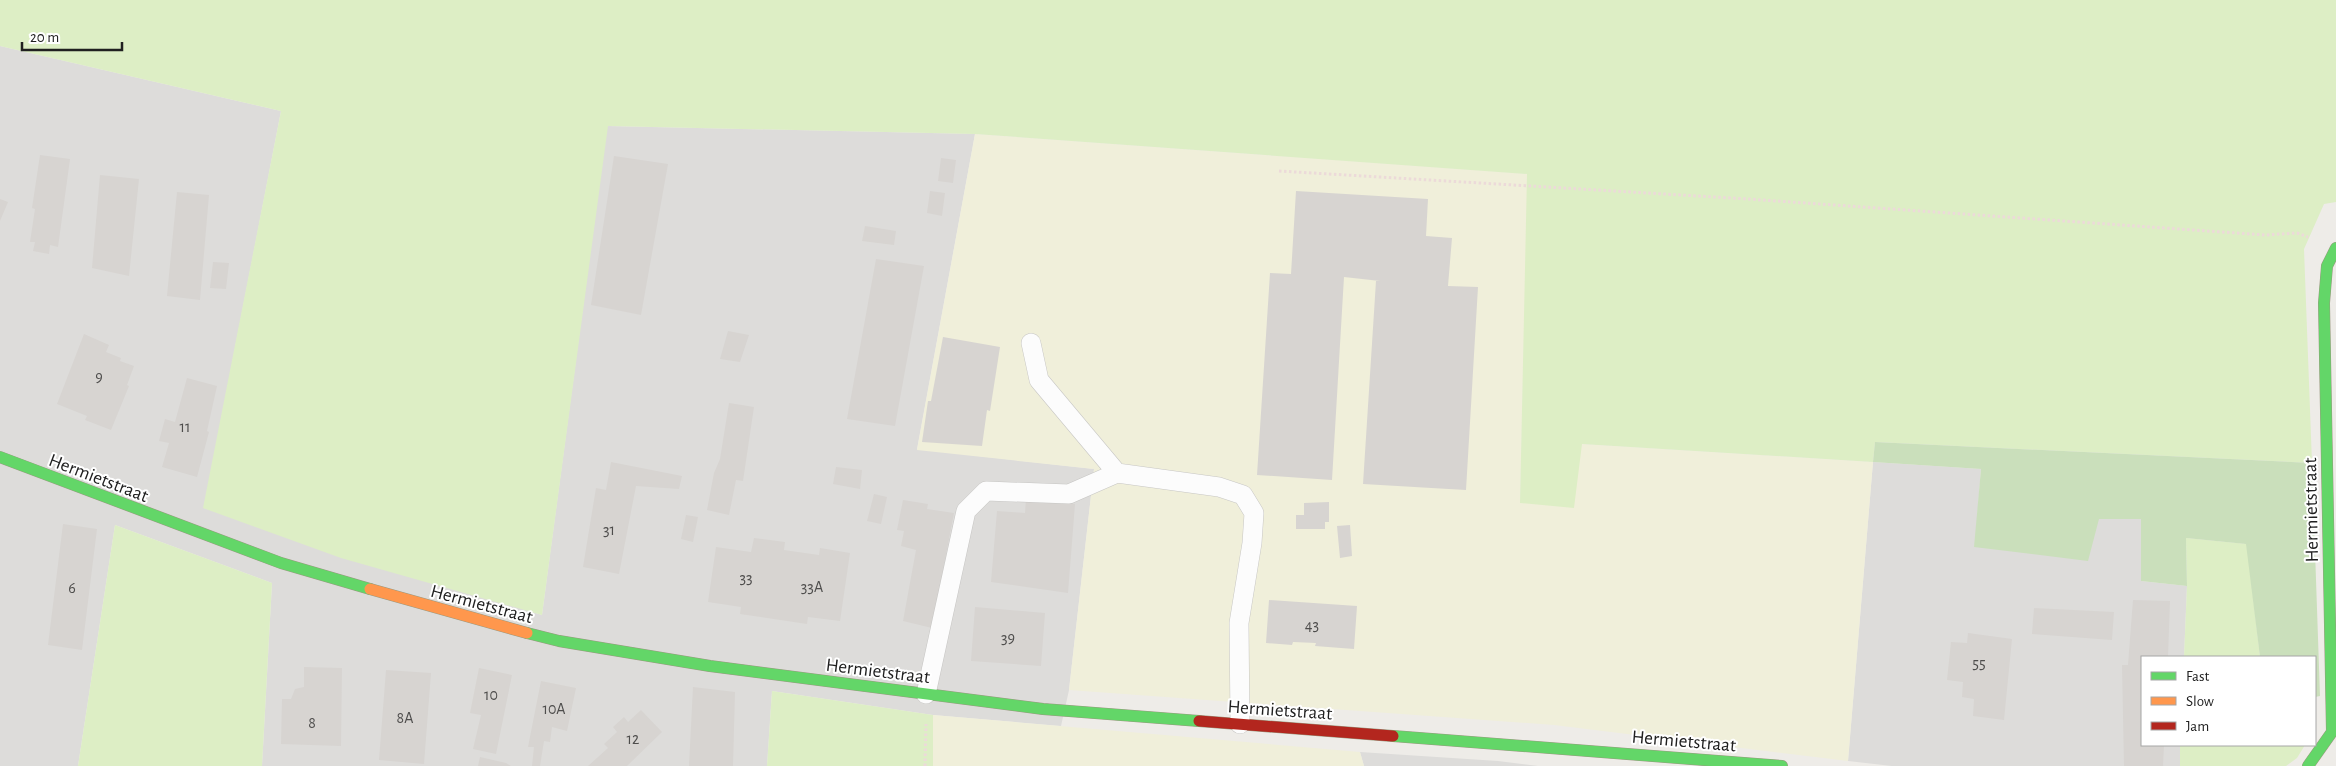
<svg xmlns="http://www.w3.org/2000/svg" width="2336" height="766" viewBox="0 0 2336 766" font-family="'Alegreya Sans',sans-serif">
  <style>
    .residential { fill: #dddcda }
    .farmland { fill: #f0efda }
    .grass { fill: #ddeec5 }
    .forest { fill: #cadfbb }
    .building { fill: #d7d4d1 }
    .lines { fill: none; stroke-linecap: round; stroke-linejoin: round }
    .lane-casing { stroke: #c7c6c4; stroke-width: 20 }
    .fast-casing { stroke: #99997f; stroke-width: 12 }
    .slow-casing { stroke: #99997f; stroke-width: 12 }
    .jam-casing { stroke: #99997f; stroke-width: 12 }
    .path { stroke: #ecdad9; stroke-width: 3; stroke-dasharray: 2.5 2.5; stroke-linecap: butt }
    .lane { stroke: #fcfcfc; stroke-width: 19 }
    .fast { stroke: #63d668; stroke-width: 11 }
    .slow { stroke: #ff974d; stroke-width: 11 }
    .jam { stroke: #b3261e; stroke-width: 11 }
    .labels { text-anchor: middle; stroke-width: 4; stroke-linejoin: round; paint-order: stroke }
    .number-label { font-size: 16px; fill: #4e4d4c }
    .street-label { font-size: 19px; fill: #202020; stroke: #fff }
  </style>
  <rect width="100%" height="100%" fill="#eeece8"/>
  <path class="residential" d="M0 46 281 111 204 508 542 615 607 126 975 134 917 449 1094 469 1069 690 1061 726 933 715 772 691 767 766H262L272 583 115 525 78 766H0Z
    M1873 462 1981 469 1975 547 2099 519H2142L2141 581 2187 586 2184 657H2142V745H2180V766H1892L1848 761Z
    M1360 752 1498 761 1538 766H1364Z"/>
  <path class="farmland" d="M975 134 1528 174 1520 503 1582 444 1873 462 1848 761 1554 725 1069 690 1094 469 917 450Z
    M933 715 1360 752 1364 766H933Z"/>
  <path class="grass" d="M0 0H2336V202L2324 204 2304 249 2312 463 1875 442 1873 462 1582 444 1574 508 1520 503 1527 174 975 134 608 126 542 615 341 558 203 508 281 111 0 46Z
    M115 525 272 583 262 766H78Z
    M2186 538 2247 544 2260 657H2184L2187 586Z
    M772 691 933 715V766H767Z
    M2180 745H2305L2297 758 2286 766H2180Z"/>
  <path class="forest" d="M1875 442 2312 463 2320 696 2315 697V657H2260L2246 544 2186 538 2187 586 2141 581V519H2099L2088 561 1974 547 1981 469 1873 462Z"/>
  <path class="building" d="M40 155 70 159 58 247 50 245 49 254 33 251 35 242H30L35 209 32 208Z
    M614 156 668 164 641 315 591 305Z
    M941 158 956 160 953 183 938 181Z
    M100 175 139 179 129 276 92 268Z
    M930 191 945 193 942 216 927 213Z
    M1296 191 1428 199 1426 236 1452 238 1448 286 1478 287 1466 490 1363 484 1376 281H1380L1344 277 1332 480 1257 475 1270 273 1291 274Z
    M177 192 209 195 200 300 167 296Z
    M0 199 8 202 0 221Z
    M865 226 896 231 894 245 862 241Z
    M876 259 924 266 895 426 847 419Z
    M213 262 229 263 226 289 210 288Z
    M728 331 749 335 740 362 720 359Z
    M84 334 109 345 106 352 121 358 120 361 134 366 127 385 129 386 111 430 85 420 87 416 57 404Z
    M943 337 1000 347 990 411 987 410 982 446 922 442 928 401H931Z
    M187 378 217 386 207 431 209 432 197 477 162 467 169 443 159 441 165 419 175 422Z
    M729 403 754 407 743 481 736 480 729 515 707 510 714 473 720 459Z
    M611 462 682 476 679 489 636 486 619 574 583 567 596 488 606 490Z
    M836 467 862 470 860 489 833 484Z
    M874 494 887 497 881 524 867 521Z
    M1026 499 1075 504 1068 593 991 582 997 511 1025 513Z
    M903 500 928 504 927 509 954 513 932 628 903 621 916 550 901 546 904 531 897 530Z
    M1329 502V522H1325V529H1296V515H1304V503Z
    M686 515 698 517 693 542 681 539Z
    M63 524 97 529 82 650 48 645Z
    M1350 525 1352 556 1340 558 1337 526Z
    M754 538 785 542 784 550 819 555 820 548 850 553 840 621 808 617 807 624 740 614 741 607 708 602 716 547 751 552Z
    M1269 600 1357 606 1354 649 1315 646 1316 643 1293 642 1292 645 1266 643Z
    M2133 600 2170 601 2168 657H2142V745H2164L2163 766H2124L2122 665H2128Z
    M975 607 1045 613 1041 666 971 661Z
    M2034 608 2114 612 2112 640 2032 634Z
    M1968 633 2012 639 2004 720 1973 716 1974 699 1962 697 1963 682 1947 680 1951 642 1967 643Z
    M304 667 342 668 341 746 281 744 282 699H291L295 689 304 687Z
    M479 668 512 675 496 754 473 749 481 715 470 713Z
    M386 670 431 673 424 764 379 760Z
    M541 681 576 688 567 731 552 727 550 742 544 741 540 766H532L534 747H528Z
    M693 687 735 692 733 766H689Z
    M641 710 662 732 627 766H588L608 748 604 744 617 732 613 727 624 717 628 722Z
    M480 757 506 763 511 766H478Z"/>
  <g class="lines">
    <g class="lane-casing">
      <path id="lane" d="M1031 343 1039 380 1117 473 1219 487 1243 495 1254 513 1252 543 1239 623 1240 724
        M926 694 966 511 986 491 1069 494 1117 473"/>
    </g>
    <g class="fast-casing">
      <path id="fast" d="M0 457 281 563 370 589
        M527 633 559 641 710 666 1043 709 1199 721
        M1393 736 1782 766
        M2308 766 2332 732 2324 303 2327 266 2336 248"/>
    </g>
    <g class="slow-casing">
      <path id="slow" d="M370 589 527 633"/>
    </g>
    <g class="jam-casing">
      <path id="jam" d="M1199 721 1393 736"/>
    </g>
    <path class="path" d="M1279 171 1748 199 2265 235 2297 233 2308 237
      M925 766 926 724"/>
    <use href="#lane" class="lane"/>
    <use href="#fast" class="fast"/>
    <use href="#slow" class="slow"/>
    <use href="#jam" class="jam"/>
  </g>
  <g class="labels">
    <g class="number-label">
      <text x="99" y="382">9</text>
      <text x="185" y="432">11</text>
      <text x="609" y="535">31</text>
      <text x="746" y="583">33</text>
      <text x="812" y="592">33A</text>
      <text x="72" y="593">6</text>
      <text x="1312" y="630">43</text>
      <text x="1008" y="643">39</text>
      <text x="1979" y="668">55</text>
      <text x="491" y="700">10</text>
      <text x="554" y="714">10A</text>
      <text x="405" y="723">8A</text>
      <text x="312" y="728">8</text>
      <text x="633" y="744">12</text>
    </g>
    <g class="street-label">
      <text transform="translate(99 477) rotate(21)" y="7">Hermietstraat</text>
      <text transform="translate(2310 510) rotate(-91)" y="7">Hermietstraat</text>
      <text transform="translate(482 603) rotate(15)" y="7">Hermietstraat</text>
      <text transform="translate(878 670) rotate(7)" y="7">Hermietstraat</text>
      <text transform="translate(1280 709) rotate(4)" y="7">Hermietstraat</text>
      <text transform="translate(1684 740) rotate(5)" y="7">Hermietstraat</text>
    </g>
  </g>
  <rect x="2141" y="656" width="175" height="90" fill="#ffffff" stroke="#a6a6a6"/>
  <rect x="2151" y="672" width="25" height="8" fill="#63d668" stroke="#a6a6a6"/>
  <text x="2186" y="681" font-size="15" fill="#202020">Fast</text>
  <rect x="2151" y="697" width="25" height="8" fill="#ff974d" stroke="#a6a6a6"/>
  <text x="2186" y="706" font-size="15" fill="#202020">Slow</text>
  <rect x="2151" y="722" width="25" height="8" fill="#b3261e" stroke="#a6a6a6"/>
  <text x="2186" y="731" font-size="15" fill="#202020">Jam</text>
  <path d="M22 42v8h100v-8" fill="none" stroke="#202020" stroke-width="2.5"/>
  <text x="30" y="42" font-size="15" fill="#202020" stroke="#ffffff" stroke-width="4" paint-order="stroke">20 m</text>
</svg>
